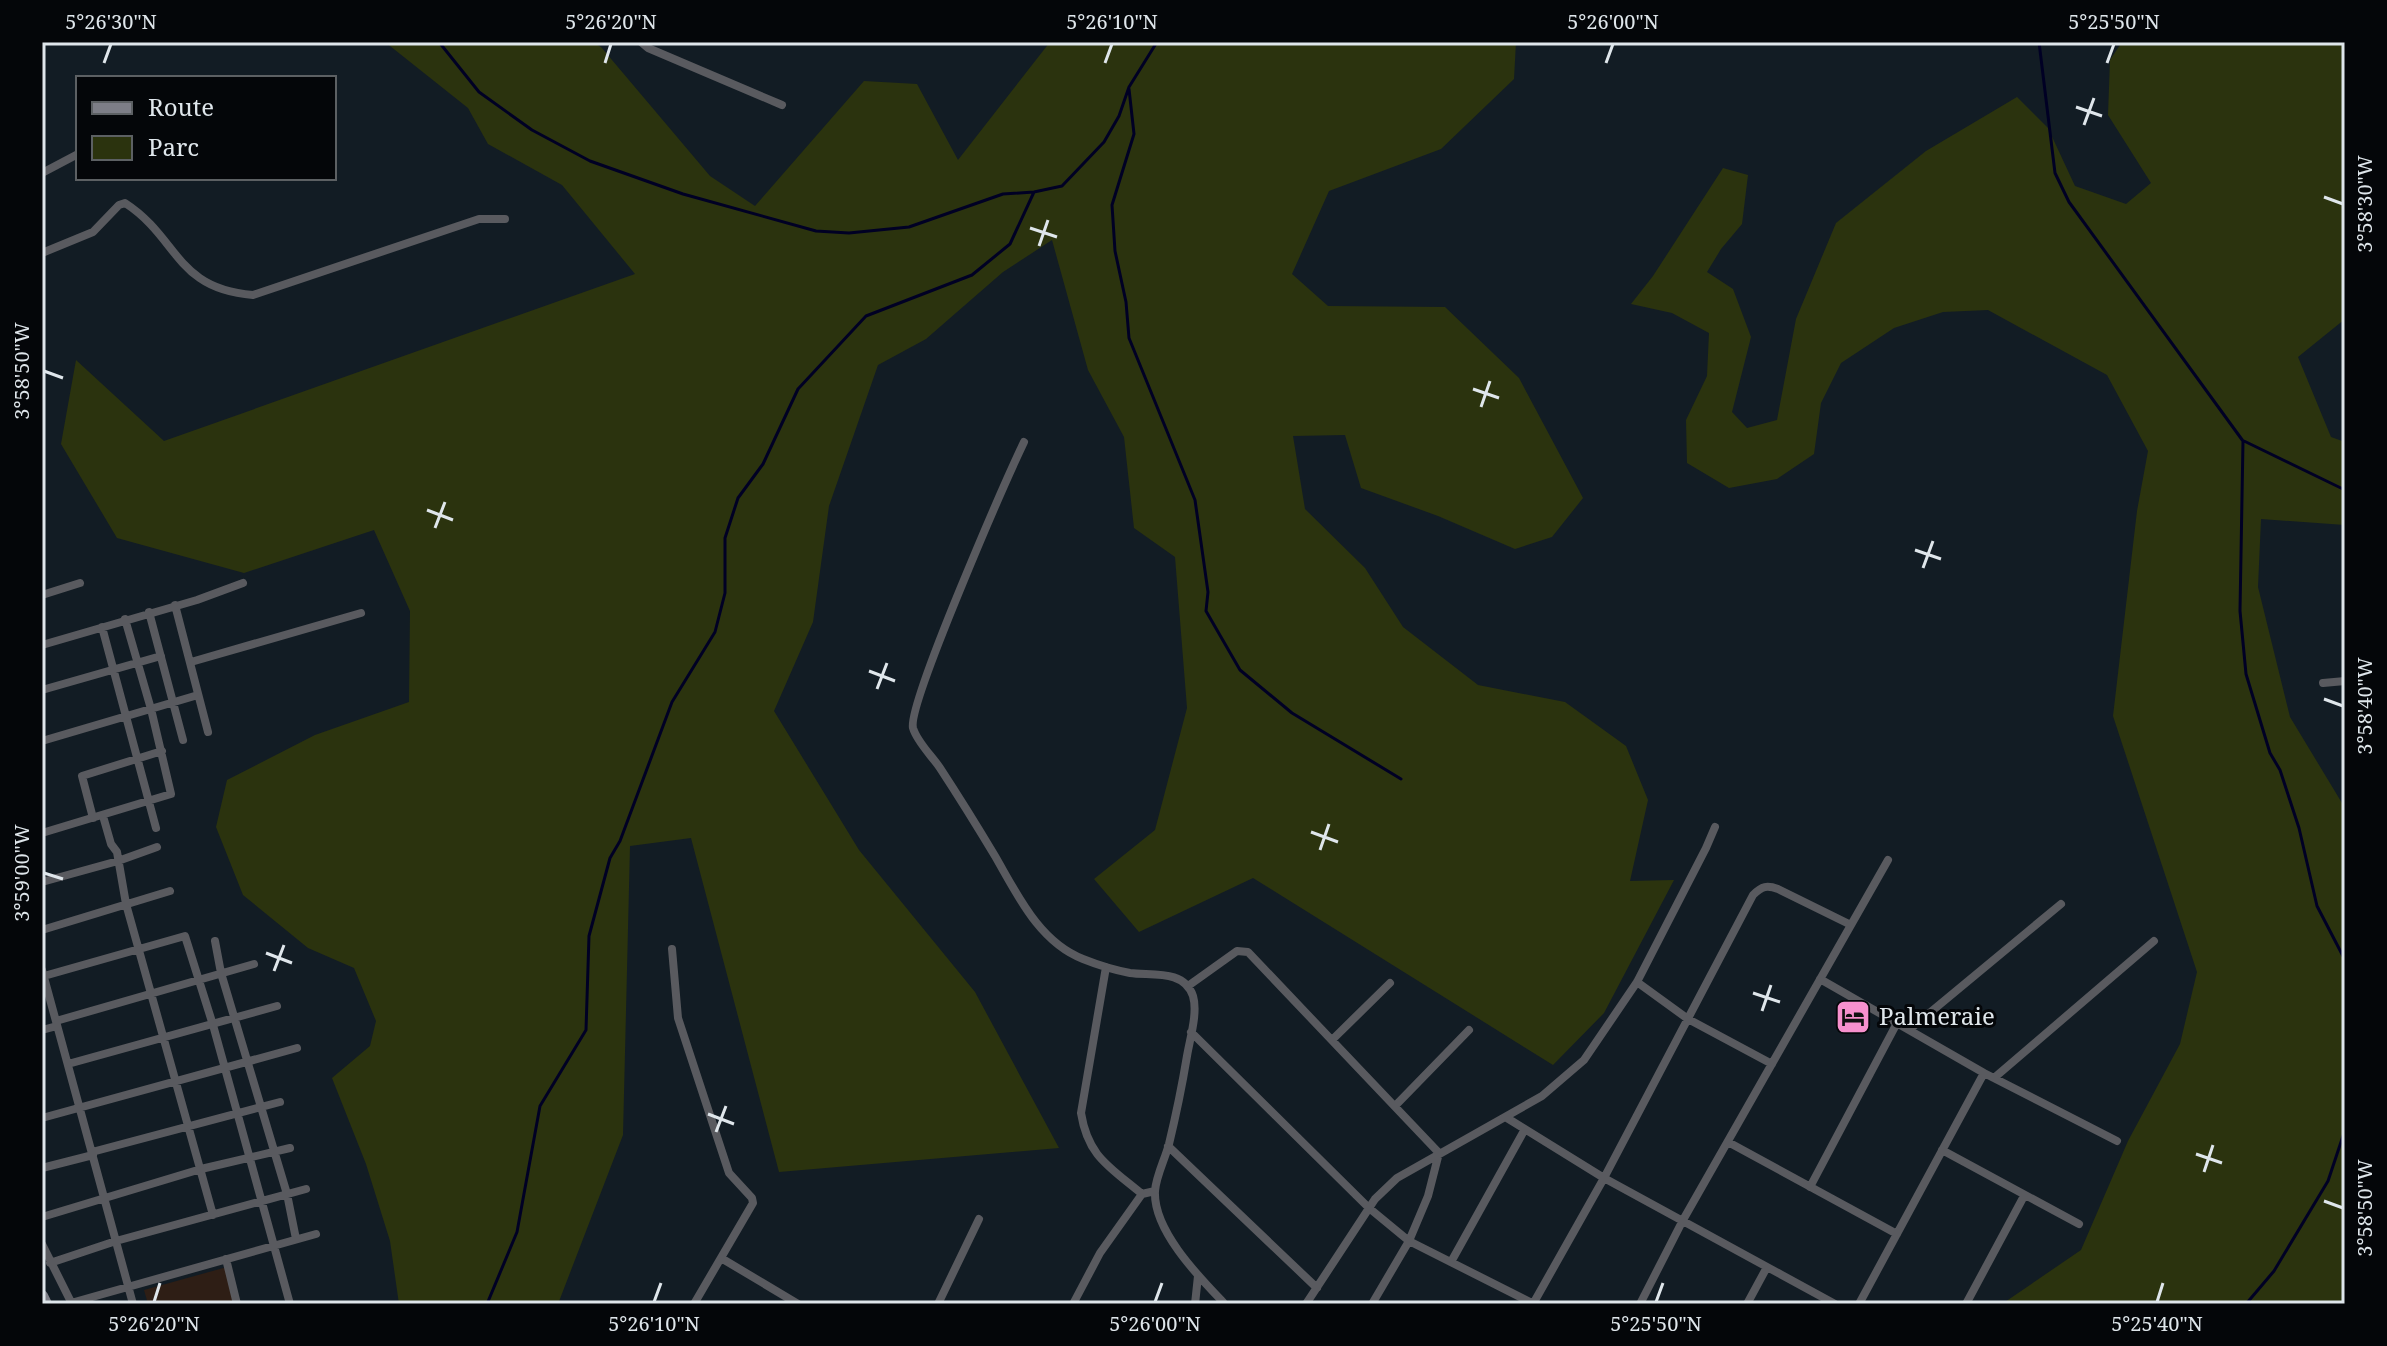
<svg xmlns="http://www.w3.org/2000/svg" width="2387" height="1346" viewBox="0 0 2387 1346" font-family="'Noto Serif',serif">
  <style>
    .education { fill: #2e1e15 }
    .green { fill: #2b330e }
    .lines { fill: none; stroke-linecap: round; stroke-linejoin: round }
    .stream { stroke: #000024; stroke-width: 3 }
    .street { stroke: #595a5f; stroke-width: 8 }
    .secondary { stroke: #7d7e87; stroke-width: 12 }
    .ticks { fill: none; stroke: #dfe6eb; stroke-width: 3 }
    .labels { text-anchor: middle; stroke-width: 6; stroke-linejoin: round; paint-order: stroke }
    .poi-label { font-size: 24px; fill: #dfe6eb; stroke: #040609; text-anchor: start }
    .neatline { fill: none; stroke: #dfe6eb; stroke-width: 3 }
    .ticks-label { font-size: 20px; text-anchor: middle; fill: #dfe6eb }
  </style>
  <rect width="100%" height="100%" fill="#121c24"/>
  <path class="education" d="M227 1267 238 1304H148L144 1290Z"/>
  <path class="green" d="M385 42H592L601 47 710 176 755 206 864 81 917 84 958 160 1050 42H1516L1514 79 1441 149 1329 191 1292 274 1328 306 1445 307 1519 378 1583 498 1552 537 1515 549 1438 516 1361 488 1345 435 1293 436 1305 509 1365 568 1403 627 1478 685 1565 702 1626 746 1648 800 1630 881 1674 880 1604 1013 1553 1065 1253 878 1139 932 1094 879 1155 830 1187 708 1175 557 1134 528 1124 437 1088 370 1052 240 1003 272 926 339 878 365 829 506 813 622 774 711 859 850 975 992 1059 1148 779 1172 691 838 630 846 623 1135 558 1304H399L390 1241 366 1164 332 1078 370 1046 376 1021 354 968 308 948 243 895 216 827 227 780 315 735 409 702 410 611 374 530 244 573 117 538 61 444 76 360 164 441 635 274 562 185 488 144 468 108Z
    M2122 42H2345V319L2298 357 2331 437 2345 442V525L2261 519 2258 587 2290 717 2345 808V1287L2341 1304H2002L2081 1250 2128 1141 2180 1044 2197 972 2113 716 2137 511 2148 451 2107 375 1988 310 1943 312 1894 328 1841 363 1821 403 1814 454 1777 479 1729 488 1687 463 1686 420 1707 376 1709 333 1672 313 1631 304 1653 276 1723 168 1748 175 1742 224 1721 249 1707 272 1733 289 1751 337 1732 412 1747 428 1777 420 1796 319 1836 223 1926 151 2017 97 2048 128 2075 186 2126 204 2151 183 2108 115 2110 60Z"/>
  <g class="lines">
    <path class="stream" d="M439 42 479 92 532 130 590 161 683 194 816 231 849 233 909 227 1003 194 1034 192 1062 186 1104 142 1119 116 1129 87 1157 42
      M2039 42 2055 173 2069 202 2243 441 2240 611 2246 674 2270 753 2280 770 2299 828 2317 906 2345 960
      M1129 89 1134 134 1112 205 1115 251 1126 302 1129 338 1195 500 1208 592 1206 611 1240 670 1292 713 1401 779
      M2244 441 2345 490
      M487 1304 517 1232 540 1106 586 1030 589 936 610 858 620 841 672 702 715 632 725 593V538L738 498 763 464 798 389 866 316 972 275 1010 244 1034 192
      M2246 1304 2274 1271 2328 1181 2345 1130"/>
    <path class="street" d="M641 42 648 48 782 105
      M42 173 78 154
      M42 253 93 232 119 205 125 203C179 238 175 289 253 295L479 219H505
      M1024 442C1007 478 907 705 913 728 917 742 932 756 940 768 959 797 977 826 995 856 1017 894 1039 942 1083 959 1098 965 1114 970 1130 973 1151 976 1184 969 1193 996 1198 1013 1190 1038 1187 1056 1182 1086 1176 1115 1169 1144 1165 1159 1156 1176 1155 1191 1153 1230 1198 1276 1223 1302
      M42 595 80 583
      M175 605 208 732
      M149 612 183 740
      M102 627 156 828
      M42 645 197 600 243 583
      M191 662 361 613
      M2323 683 2345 681
      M42 690 161 656
      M42 741 198 695
      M103 816 111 844 117 852 126 904 213 1215
      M93 818 82 776 162 751
      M42 833 171 794 151 709 125 619
      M42 882 118 861 157 847
      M42 930 170 891
      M215 941 221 973 287 1194 296 1239
      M672 949 678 1018 729 1173 752 1198 753 1203 694 1304
      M1106 967 1081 1113C1088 1157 1110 1167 1142 1194
      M42 970 133 1304
      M44 976 185 936 213 1025 290 1304
      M1820 979 1984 1073 2117 1141
      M1637 982 1688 1019 1772 1064
      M1188 986 1237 951 1248 952 1439 1153 1428 1196 1409 1241 1372 1304
      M56 1021 254 964
      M42 1030 57 1026
      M1909 1030 2061 904
      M1191 1032 1369 1208 1409 1241 1534 1304
      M1332 1040 1390 983
      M68 1064 277 1006
      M1994 1078 2154 941
      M1395 1106 1469 1030
      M42 1118 297 1048
      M1507 1118 1604 1178 1835 1304
      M1728 1142 1897 1234
      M1168 1146 1317 1288
      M1942 1150 2079 1224
      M92 1152 280 1102
      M42 1168 93 1155
      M1810 1187 1897 1023
      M42 1217 201 1169 290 1148
      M42 1244 72 1304
      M721 1258 798 1304
      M226 1259 237 1304
      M1451 1262 1525 1129
      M50 1263 116 1241 306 1189
      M71 1303 316 1234
      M938 1304 979 1219
      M1073 1304 1100 1253 1142 1194 1155 1191
      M1195 1304 1198 1276
      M1306 1304 1375 1199 1397 1178 1542 1096 1584 1060 1637 982 1706 848 1715 827
      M1533 1304 1604 1178 1753 895C1762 886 1767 885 1778 889L1851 925
      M1640 1304 1683 1220 1888 860
      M1747 1304 1767 1267
      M1859 1304 1984 1073
      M1966 1304 2024 1196"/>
    <path class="secondary" d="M42 1296 46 1304"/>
  </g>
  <path class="ticks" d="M104 63 111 44M605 63 611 44M1105 63 1112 44M1606 63 1613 44M2107 63 2114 44M2076 107 2102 116M2084 125 2094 98M2324 197 2343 204M1030 228 1057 237M1039 246 1048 220M44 371 63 378M1473 389 1499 398M1481 407 1490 381M427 510 453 520M435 528 445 502M1915 550 1941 559M1923 568 1933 541M869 671 895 681M877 689 887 663M2324 699 2343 706M1311 832 1338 842M1320 850 1329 824M44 873 63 879M266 953 292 963M274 971 284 945M1753 993 1780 1002M1762 1011 1771 985M708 1114 734 1124M716 1132 726 1106M2196 1154 2222 1163M2204 1172 2213 1145M2324 1201 2343 1208M154 1302 160 1283M654 1302 661 1283M1155 1302 1162 1283M1656 1302 1663 1283M2157 1302 2163 1283"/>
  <defs>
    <g id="hotel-square" transform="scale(1.8)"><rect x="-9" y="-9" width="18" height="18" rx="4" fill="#f790cd" stroke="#040609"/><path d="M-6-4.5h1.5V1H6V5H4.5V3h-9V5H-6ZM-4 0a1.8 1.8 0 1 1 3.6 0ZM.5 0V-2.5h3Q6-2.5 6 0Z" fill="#111"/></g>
  </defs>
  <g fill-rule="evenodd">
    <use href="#hotel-square" x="1853" y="1017"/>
  </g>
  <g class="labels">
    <g class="poi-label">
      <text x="1879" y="1025">Palmeraie</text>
    </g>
  </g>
  <rect width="2387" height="1346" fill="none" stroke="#040609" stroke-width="88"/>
  <rect x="76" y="76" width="260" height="104" fill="#040609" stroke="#5c6063" stroke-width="2"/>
  <rect x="92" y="102" width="40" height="12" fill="#7d7e87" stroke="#5c6063" stroke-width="2"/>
  <text x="148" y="116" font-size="24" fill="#dfe6eb">Route</text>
  <rect x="92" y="136" width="40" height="24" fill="#2b330e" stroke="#5c6063" stroke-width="2"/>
  <text x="148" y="156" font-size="24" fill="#dfe6eb">Parc</text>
  <rect x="44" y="44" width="2299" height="1258" class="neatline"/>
  <g class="ticks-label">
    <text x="111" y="29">5°26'30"N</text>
    <text x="611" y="29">5°26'20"N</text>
    <text x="1112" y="29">5°26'10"N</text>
    <text x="1613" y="29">5°26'00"N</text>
    <text x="2114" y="29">5°25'50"N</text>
    <text transform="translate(2365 204) rotate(-90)" y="7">3°58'30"W</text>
    <text transform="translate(22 371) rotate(-90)" y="7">3°58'50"W</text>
    <text transform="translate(2365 706) rotate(-90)" y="7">3°58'40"W</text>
    <text transform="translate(22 873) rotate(-90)" y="7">3°59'00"W</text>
    <text transform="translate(2365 1208) rotate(-90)" y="7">3°58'50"W</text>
    <text x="154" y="1331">5°26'20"N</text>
    <text x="654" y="1331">5°26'10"N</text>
    <text x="1155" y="1331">5°26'00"N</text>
    <text x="1656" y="1331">5°25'50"N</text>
    <text x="2157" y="1331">5°25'40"N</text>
  </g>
</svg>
